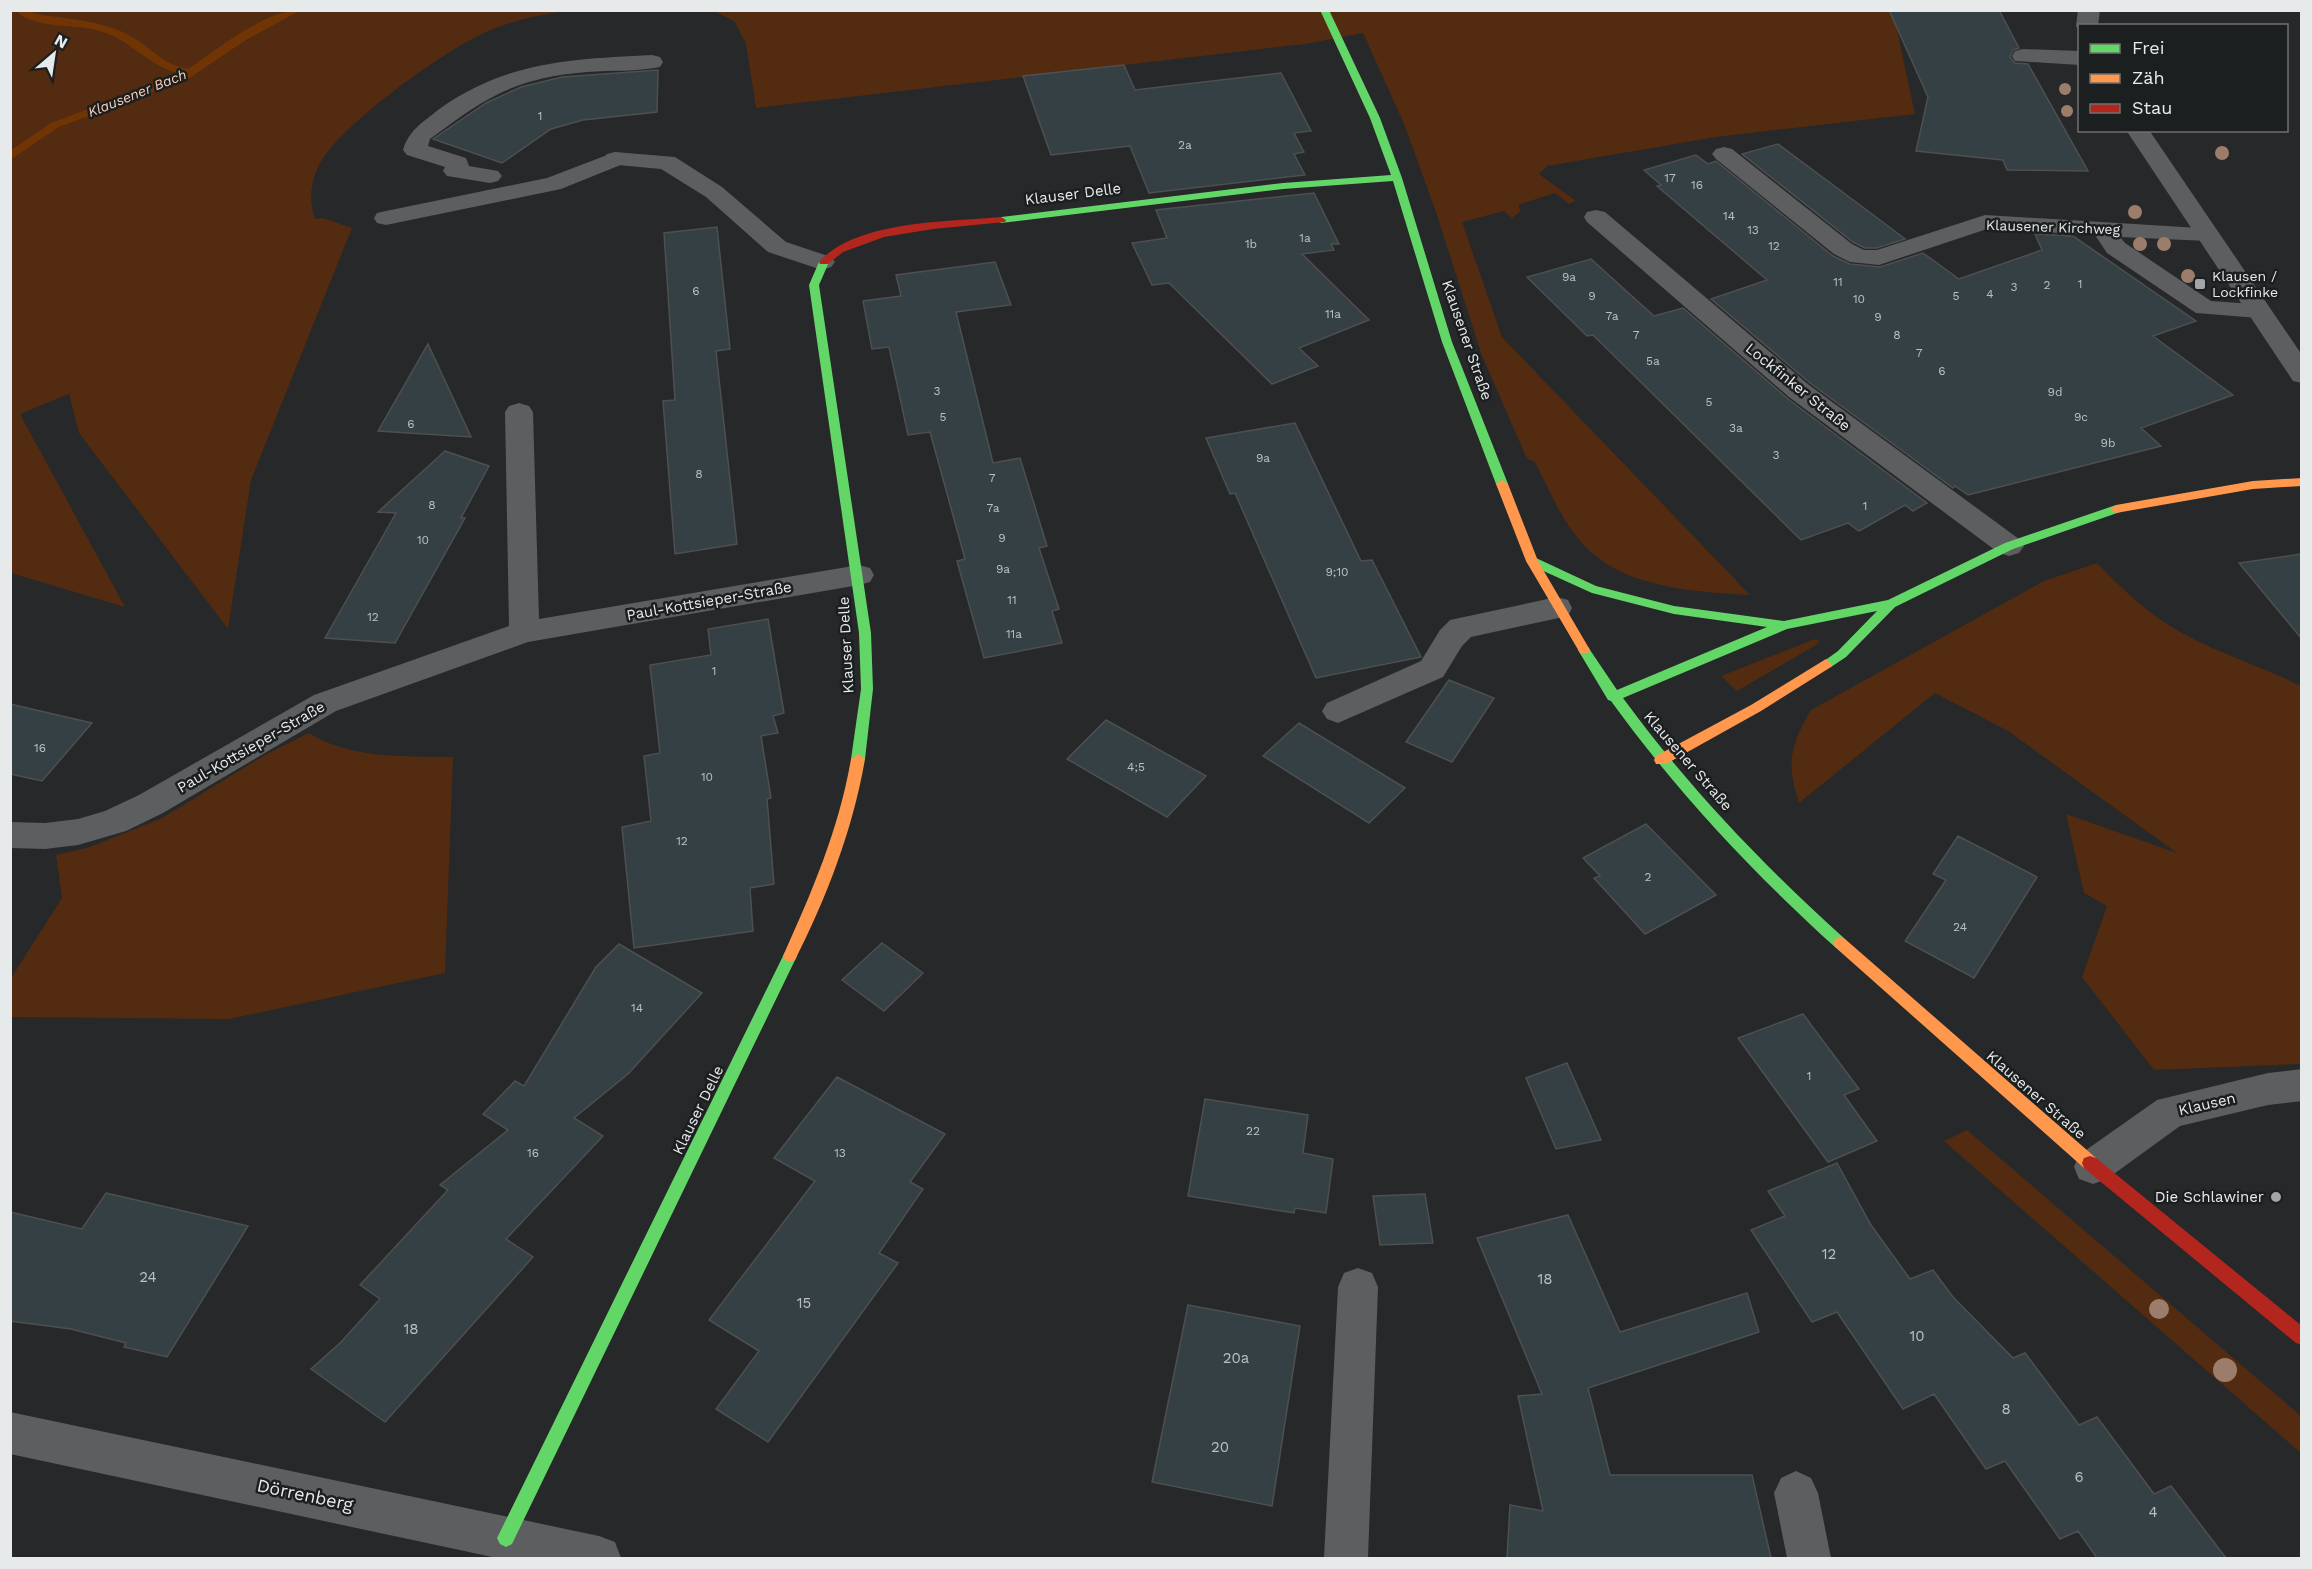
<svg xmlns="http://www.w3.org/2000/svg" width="2312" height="1569" viewBox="0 0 2312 1569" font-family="'Work Sans',sans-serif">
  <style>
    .green { fill: #522b11 }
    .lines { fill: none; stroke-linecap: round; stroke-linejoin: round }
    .stream { fill: #713404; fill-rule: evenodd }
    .building { fill: #344044; stroke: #4e4f50; stroke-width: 1.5 }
    .lane { fill: #5d5e5f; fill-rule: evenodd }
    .street { fill: #5d5e5f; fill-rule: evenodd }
    .fast { fill: #63d668; fill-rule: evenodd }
    .slow { fill: #ff974d; fill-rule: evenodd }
    .jam { fill: #b3261e; fill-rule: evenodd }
    .tree { fill: #9c7c6a }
    .poi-dot { fill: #a3a6a6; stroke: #1c1f20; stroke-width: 2 }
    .labels { text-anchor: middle; stroke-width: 5; stroke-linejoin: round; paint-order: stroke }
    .number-label { font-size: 12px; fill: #bac0c0 }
    .far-water-label { font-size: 14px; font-style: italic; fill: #fad1ba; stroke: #1c1f20 }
    .far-street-label { font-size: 14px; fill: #e7eaea; stroke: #1c1f20 }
    .far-poi-label { font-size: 14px; fill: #e7eaea; stroke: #1c1f20; text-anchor: start }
    .street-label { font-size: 15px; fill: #e7eaea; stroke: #1c1f20 }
    .poi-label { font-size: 15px; fill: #e7eaea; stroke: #1c1f20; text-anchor: end }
    .near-number-label { font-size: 15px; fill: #bac0c0 }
    .near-street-label { font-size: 18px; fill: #e7eaea; stroke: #1c1f20 }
  </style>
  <rect width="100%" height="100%" fill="#262829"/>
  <path class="green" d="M10 11H566C536 15 501 23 474 38 432 60 354 117 326 154 312 173 307 197 315 219L323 218 352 228 251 480 228 629 79 433 69 394 20 414 125 607 11 573Z
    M714 11H1893L1915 114 1716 137 1547 166 1539 174 1576 201 1569 204 1555 193 1518 205 1521 211 1512 218 1504 211 1462 222 1502 337 1750 595C1695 592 1621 588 1582 543 1561 520 1549 489 1535 462L1527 459 1481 353 1437 215 1404 124 1363 33 1305 44 756 108 746 44 735 22Z
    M2097 563C2119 585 2140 607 2167 624 2209 651 2257 664 2301 686V1064L2154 1070 2082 977 2107 906 2084 893 2066 814 2177 853 2008 731 1935 693 1799 803C1786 763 1790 746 1811 710L2044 581Z
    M1815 639 1820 641 1816 645 1737 691 1721 676Z
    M309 733C349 759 406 756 453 757L445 973 229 1019 11 1017V978L62 898 56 855 90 847 162 818 265 755Z
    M1967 1130 2301 1416V1453L1944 1141Z"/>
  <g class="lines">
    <path class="stream" d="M28 10 36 14C67 19 104 20 132 37 155 50 160 63 188 69 218 49 265 10 301 10L246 40 188 79 59 127 10 160V151L51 123 181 74C147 66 132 40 100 31 75 23 36 30 16 11Z"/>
  </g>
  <path class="building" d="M1889 10H1999L2019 48 2013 50 2010 57 2015 63 2028 64 2088 171 2007 170 2003 160 1916 151 1928 97Z
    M1124 65 1135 90 1281 73 1311 131 1294 133 1304 152 1294 154 1305 175 1149 193 1130 146 1051 155 1023 76Z
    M658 70 657 112 583 120 551 129 502 163 433 139 486 103 521 87 562 77Z
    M1778 144 1872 214 1905 239 1877 248H1865L1853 242 1742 154Z
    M1696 155 1708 164 1716 161 1833 256 1850 264 1880 267 1923 253 1959 279 2042 250 2035 234 2073 236 2196 321 2153 336 2233 395 2141 428 2161 446 1968 495 1955 486 1953 488 1810 383 1711 299 1767 280 1657 186 1661 185 1644 170Z
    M1314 193 1339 244H1331L1334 250 1302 254 1369 320 1299 348 1318 366 1272 384 1169 283 1152 285 1132 243 1167 238 1156 210Z
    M717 227 730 349 716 351 737 544 675 554 663 401 675 400 664 233Z
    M1591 259 1654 316 1683 308 1788 399 1927 503 1913 511 1905 505 1859 531 1848 523 1801 540 1593 335 1587 336 1527 277Z
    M995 262 1011 305 956 312 993 463 1020 458 1047 546 1039 548 1059 609 1052 611 1062 643 984 658 957 561 965 559 930 432 908 435 889 347 872 349 863 301 901 296 896 275Z
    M428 344 471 437 378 431Z
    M1295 423 1361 561 1372 560 1421 657 1316 678 1235 493 1230 494 1206 438Z
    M445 451 489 466 461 518H465L395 643 325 638 396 513 378 512Z
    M2301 554V638L2239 563Z
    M768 619 784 713 773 716 778 733 761 736 771 798 767 799 774 884 750 888 753 931 634 948 622 827 651 821 644 756 660 753 650 665 711 655 708 629Z
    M1449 680 1494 698 1452 762 1406 742Z
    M10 704 92 723 42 781 10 774Z
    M1106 720 1206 776 1167 817 1067 759Z
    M1299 723 1405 788 1369 823 1263 756Z
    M1646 824 1716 895 1645 934 1594 878 1600 876 1583 858Z
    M1958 836 2037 877 1974 978 1905 941 1946 880 1933 874Z
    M882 943 923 973 884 1011 842 980Z
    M619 944 702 993 628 1074 574 1118 603 1136 506 1239 533 1257 385 1422 311 1369 341 1342 380 1299 360 1285 448 1190 440 1185 508 1130 483 1114 515 1081 524 1086 596 967Z
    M1803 1014 1859 1089 1844 1095 1877 1141 1828 1162 1738 1038Z
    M1567 1063 1601 1140 1556 1149 1526 1078Z
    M837 1077 945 1134 910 1182 923 1189 879 1253 898 1263 768 1442 716 1409 759 1351 709 1320 815 1181 774 1158Z
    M1205 1099 1308 1115 1303 1153 1333 1159 1326 1213 1295 1208 1294 1213 1188 1196Z
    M1837 1163 1871 1225 1910 1279 1933 1270 1953 1297 2013 1358 2025 1353 2079 1425 2097 1417 2154 1494 2171 1486 2226 1558H2097L2078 1531 2060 1539 2005 1461 1986 1469 1934 1394 1903 1409 1837 1312 1812 1322 1751 1230 1785 1216 1768 1191Z
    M106 1193 248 1226 167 1357 124 1347 126 1343 71 1329 10 1321V1212L82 1229Z
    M1425 1194 1433 1243 1380 1245 1373 1196Z
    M1568 1215 1620 1332 1747 1293 1759 1332 1588 1388 1610 1475H1752L1771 1558H1507L1510 1505 1543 1511 1518 1396 1542 1394 1477 1238Z
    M1188 1305 1300 1326 1272 1506 1152 1482Z"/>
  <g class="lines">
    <path class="lane" d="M2023 49 2080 51V65L2015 61 2012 56 2015 51Z
      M652 55 660 57 663 62 660 67C637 72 611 70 587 72 515 78 486 97 430 139L428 146 466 158 469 166 498 171 502 176 498 181 490 183 447 176 443 171 445 167 407 155 403 150C409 130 422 123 438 110 505 61 573 59 652 55Z
      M1724 147 1732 149 1852 244 1864 250H1877L1985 215 2216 229 2219 234 2216 239 2207 241 2120 237 2125 243 2211 301 2267 305 2271 310 2267 315 2258 318 2196 313 2107 253 2095 235 1987 229 1879 265 1850 262 1834 254 1716 159 1712 154 1716 149Z
      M615 152 623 154 627 159 623 164 561 189 386 225 377 223 374 218 377 213 386 211 547 178Z
      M1557 597 1568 600 1572 608 1568 616 1471 637 1462 646 1443 677 1338 723 1327 719 1322 711 1327 703 1421 661 1440 630 1450 620Z
      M1358 1268 1372 1273 1378 1287 1368 1558H1324L1338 1287 1344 1273Z
      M1796 1471 1811 1478 1818 1493 1831 1558H1787L1774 1493 1781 1478Z"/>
    <path class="street" d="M2078 10H2100L2098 26H2080L2079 31 2076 26Z
      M2126 130H2149L2302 355V383L2293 381Z
      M615 152 675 157 722 187 786 242 831 257 835 262 831 267 822 270 768 252 706 197 661 169 607 164 603 159 607 154Z
      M1596 210 1605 212 1809 385 2019 539 2024 546 2019 553 2009 556 1999 553 1789 397 1587 222 1584 217 1587 212Z
      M519 403 529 406 533 412 539 619 859 565 870 568 874 575 870 582 859 585 528 642 336 711 163 813 126 831 78 845 45 849 10 848V822L45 823 78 819 105 811 139 795 314 695 509 626 505 412 509 406Z
      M2302 1069V1101L2268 1105 2180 1126 2107 1179 2093 1184 2079 1179 2074 1167 2079 1155 2157 1100 2268 1073Z
      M10 1412 599 1536 615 1542 621 1558H497L10 1454Z"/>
    <path class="fast" d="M1320 10H1329L1380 118 1402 178 1452 342 1508 484 1506 487H1498L1496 484 1442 342 1393 181 1283 189 1001 223 996 220 1001 217 1283 183 1391 175 1370 118Z
      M824 259 829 262 819 285 871 633 873 689 865 759 858 764 851 759 861 689 859 633 809 285 819 262Z
      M2116 505 2120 506 2122 509 2120 512 2013 549 1895 607 1846 657 1831 667H1821L1820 664 1838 651 1877 611 1787 629 1623 698C1688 787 1763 865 1845 939L1847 943 1845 947 1840 949 1835 947C1752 872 1677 792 1611 701L1608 700 1578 650 1580 647H1588L1617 690 1767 627 1674 614 1592 593 1528 564 1526 561 1528 558H1536L1596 586 1674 606 1784 621 1888 600 2005 543Z
      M790 950 795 952 797 956 512 1544 506 1547 500 1544 497 1538 500 1532 783 956 785 952Z"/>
    <path class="slow" d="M2302 478V486L2253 489 2116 513 2110 509 2116 505 2253 481Z
      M1502 480 1508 484 1538 561 1590 650 1588 653H1580L1526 561 1496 484Z
      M1826 659 1832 664 1831 667 1761 711 1666 764H1656L1654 760 1656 756 1751 705Z
      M858 754 865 759C853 829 827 897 795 960L790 962 785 960 783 956C812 892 839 829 851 759Z
      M1840 937 1845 939 2096 1158 2098 1163 2096 1168 2090 1170 2084 1168 1835 947 1833 943 1835 939Z"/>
    <path class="jam" d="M1001 217 1006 220 1005 222 933 229 884 237 843 252 828 264H820L819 262C857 220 948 222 1001 217Z
      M2090 1156 2096 1158 2302 1326V1345L2296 1343 2084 1168 2082 1163 2084 1158Z"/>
  </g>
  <g class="tree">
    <circle cx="2065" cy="89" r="6"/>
    <circle cx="2067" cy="111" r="6"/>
    <circle cx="2222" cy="153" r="7"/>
    <circle cx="2135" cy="212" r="7"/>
    <circle cx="2140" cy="244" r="7"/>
    <circle cx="2164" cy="244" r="7"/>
    <circle cx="2188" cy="276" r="7"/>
    <circle cx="2159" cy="1309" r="10"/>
    <circle cx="2225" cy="1370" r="12"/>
  </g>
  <g class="poi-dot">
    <rect x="2194" y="278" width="12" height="12" rx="3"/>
    <circle cx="2276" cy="1197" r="6"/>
  </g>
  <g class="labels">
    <g class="number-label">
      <text x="540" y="120">1</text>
      <text x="1185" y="149">2a</text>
      <text x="1670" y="182">17</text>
      <text x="1697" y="189">16</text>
      <text x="1729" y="220">14</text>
      <text x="1753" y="234">13</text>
      <text x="1305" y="242">1a</text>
      <text x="1251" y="248">1b</text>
      <text x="1774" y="250">12</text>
      <text x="1569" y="281">9a</text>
      <text x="1838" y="286">11</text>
      <text x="2080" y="288">1</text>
      <text x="2047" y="289">2</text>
      <text x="2014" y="291">3</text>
      <text x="696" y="295">6</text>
      <text x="1990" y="298">4</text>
      <text x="1592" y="300">9</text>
      <text x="1956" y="300">5</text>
      <text x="1859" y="303">10</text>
      <text x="1333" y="318">11a</text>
      <text x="1612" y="320">7a</text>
      <text x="1878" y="321">9</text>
      <text x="1636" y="339">7</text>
      <text x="1897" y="339">8</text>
      <text x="1919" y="357">7</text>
      <text x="1653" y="365">5a</text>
      <text x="1942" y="375">6</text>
      <text x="937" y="395">3</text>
      <text x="2055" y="396">9d</text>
      <text x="1709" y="406">5</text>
      <text x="943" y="421">5</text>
      <text x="2081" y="421">9c</text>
      <text x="411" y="428">6</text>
      <text x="1736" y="432">3a</text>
      <text x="2108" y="447">9b</text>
      <text x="1776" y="459">3</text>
      <text x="1263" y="462">9a</text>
      <text x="699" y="478">8</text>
      <text x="992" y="482">7</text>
      <text x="432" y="509">8</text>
      <text x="1865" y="510">1</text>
      <text x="993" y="512">7a</text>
      <text x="1002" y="542">9</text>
      <text x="423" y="544">10</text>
      <text x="1003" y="573">9a</text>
      <text x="1337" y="576">9;10</text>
      <text x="1012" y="604">11</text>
      <text x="373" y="621">12</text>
      <text x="1014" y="638">11a</text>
      <text x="714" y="675">1</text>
      <text x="40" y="752">16</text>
      <text x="1136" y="771">4;5</text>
      <text x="707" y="781">10</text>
      <text x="682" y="845">12</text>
      <text x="1648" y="881">2</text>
      <text x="1960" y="931">24</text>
      <text x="637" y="1012">14</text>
      <text x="1809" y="1080">1</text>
      <text x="1253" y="1135">22</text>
      <text x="533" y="1157">16</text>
      <text x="840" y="1157">13</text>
    </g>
    <g class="far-water-label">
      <text transform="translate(137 93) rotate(-22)" y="5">Klausener Bach</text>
    </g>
    <g class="far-street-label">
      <text transform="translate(2053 227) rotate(2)" y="5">Klausener Kirchweg</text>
    </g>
    <g class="far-poi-label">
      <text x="2212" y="281">Klausen /<tspan x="2212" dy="16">Lockfinke</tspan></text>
    </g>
    <g class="street-label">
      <text transform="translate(1073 194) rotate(-7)" y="5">Klauser Delle</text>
      <text transform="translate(1467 340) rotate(71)" y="5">Klausener Straße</text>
      <text transform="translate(1798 387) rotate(39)" y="5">Lockfinker Straße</text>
      <text transform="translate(709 601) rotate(-10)" y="5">Paul-Kottsieper-Straße</text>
      <text transform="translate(846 645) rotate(-93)" y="5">Klauser Delle</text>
      <text transform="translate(251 747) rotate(-30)" y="5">Paul-Kottsieper-Straße</text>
      <text transform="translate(1688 761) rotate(49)" y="5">Klausener Straße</text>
      <text transform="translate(2036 1095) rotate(41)" y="5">Klausener Straße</text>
      <text transform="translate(2207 1104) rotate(-13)" y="5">Klausen</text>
      <text transform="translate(698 1110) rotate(-64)" y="5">Klauser Delle</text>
    </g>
    <g class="poi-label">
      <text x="2264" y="1202">Die Schlawiner</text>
    </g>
    <g class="near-number-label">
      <text x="1829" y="1259">12</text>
      <text x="148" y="1282">24</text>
      <text x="1545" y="1284">18</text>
      <text x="804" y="1308">15</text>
      <text x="411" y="1334">18</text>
      <text x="1917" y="1341">10</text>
      <text x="1236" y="1363">20a</text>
      <text x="2006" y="1414">8</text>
      <text x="1220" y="1452">20</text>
      <text x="2079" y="1482">6</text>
      <text x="2153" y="1517">4</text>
    </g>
    <g class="near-street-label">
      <text transform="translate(305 1495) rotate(12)" y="6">Dörrenberg</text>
    </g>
  </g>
  <rect width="2312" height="1569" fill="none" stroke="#e7eaea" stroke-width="24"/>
  <rect x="2078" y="24" width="210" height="108" fill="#1c1f20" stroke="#6d7071" stroke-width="1.5"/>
  <rect x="2090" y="44" width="30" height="9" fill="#63d668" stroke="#6d7071" stroke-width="1.5"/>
  <text x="2132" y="54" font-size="18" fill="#e7eaea">Frei</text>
  <rect x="2090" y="74" width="30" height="9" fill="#ff974d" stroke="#6d7071" stroke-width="1.5"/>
  <text x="2132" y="84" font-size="18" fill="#e7eaea">Zäh</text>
  <rect x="2090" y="104" width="30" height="9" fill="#b3261e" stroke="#6d7071" stroke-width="1.5"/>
  <text x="2132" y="114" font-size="18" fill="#e7eaea">Stau</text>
  <g transform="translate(54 54) rotate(29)" stroke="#1c1f20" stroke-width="4.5" paint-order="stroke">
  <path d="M0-4.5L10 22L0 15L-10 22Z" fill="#e7eaea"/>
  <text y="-9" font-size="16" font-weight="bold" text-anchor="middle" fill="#e7eaea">N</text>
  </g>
</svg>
